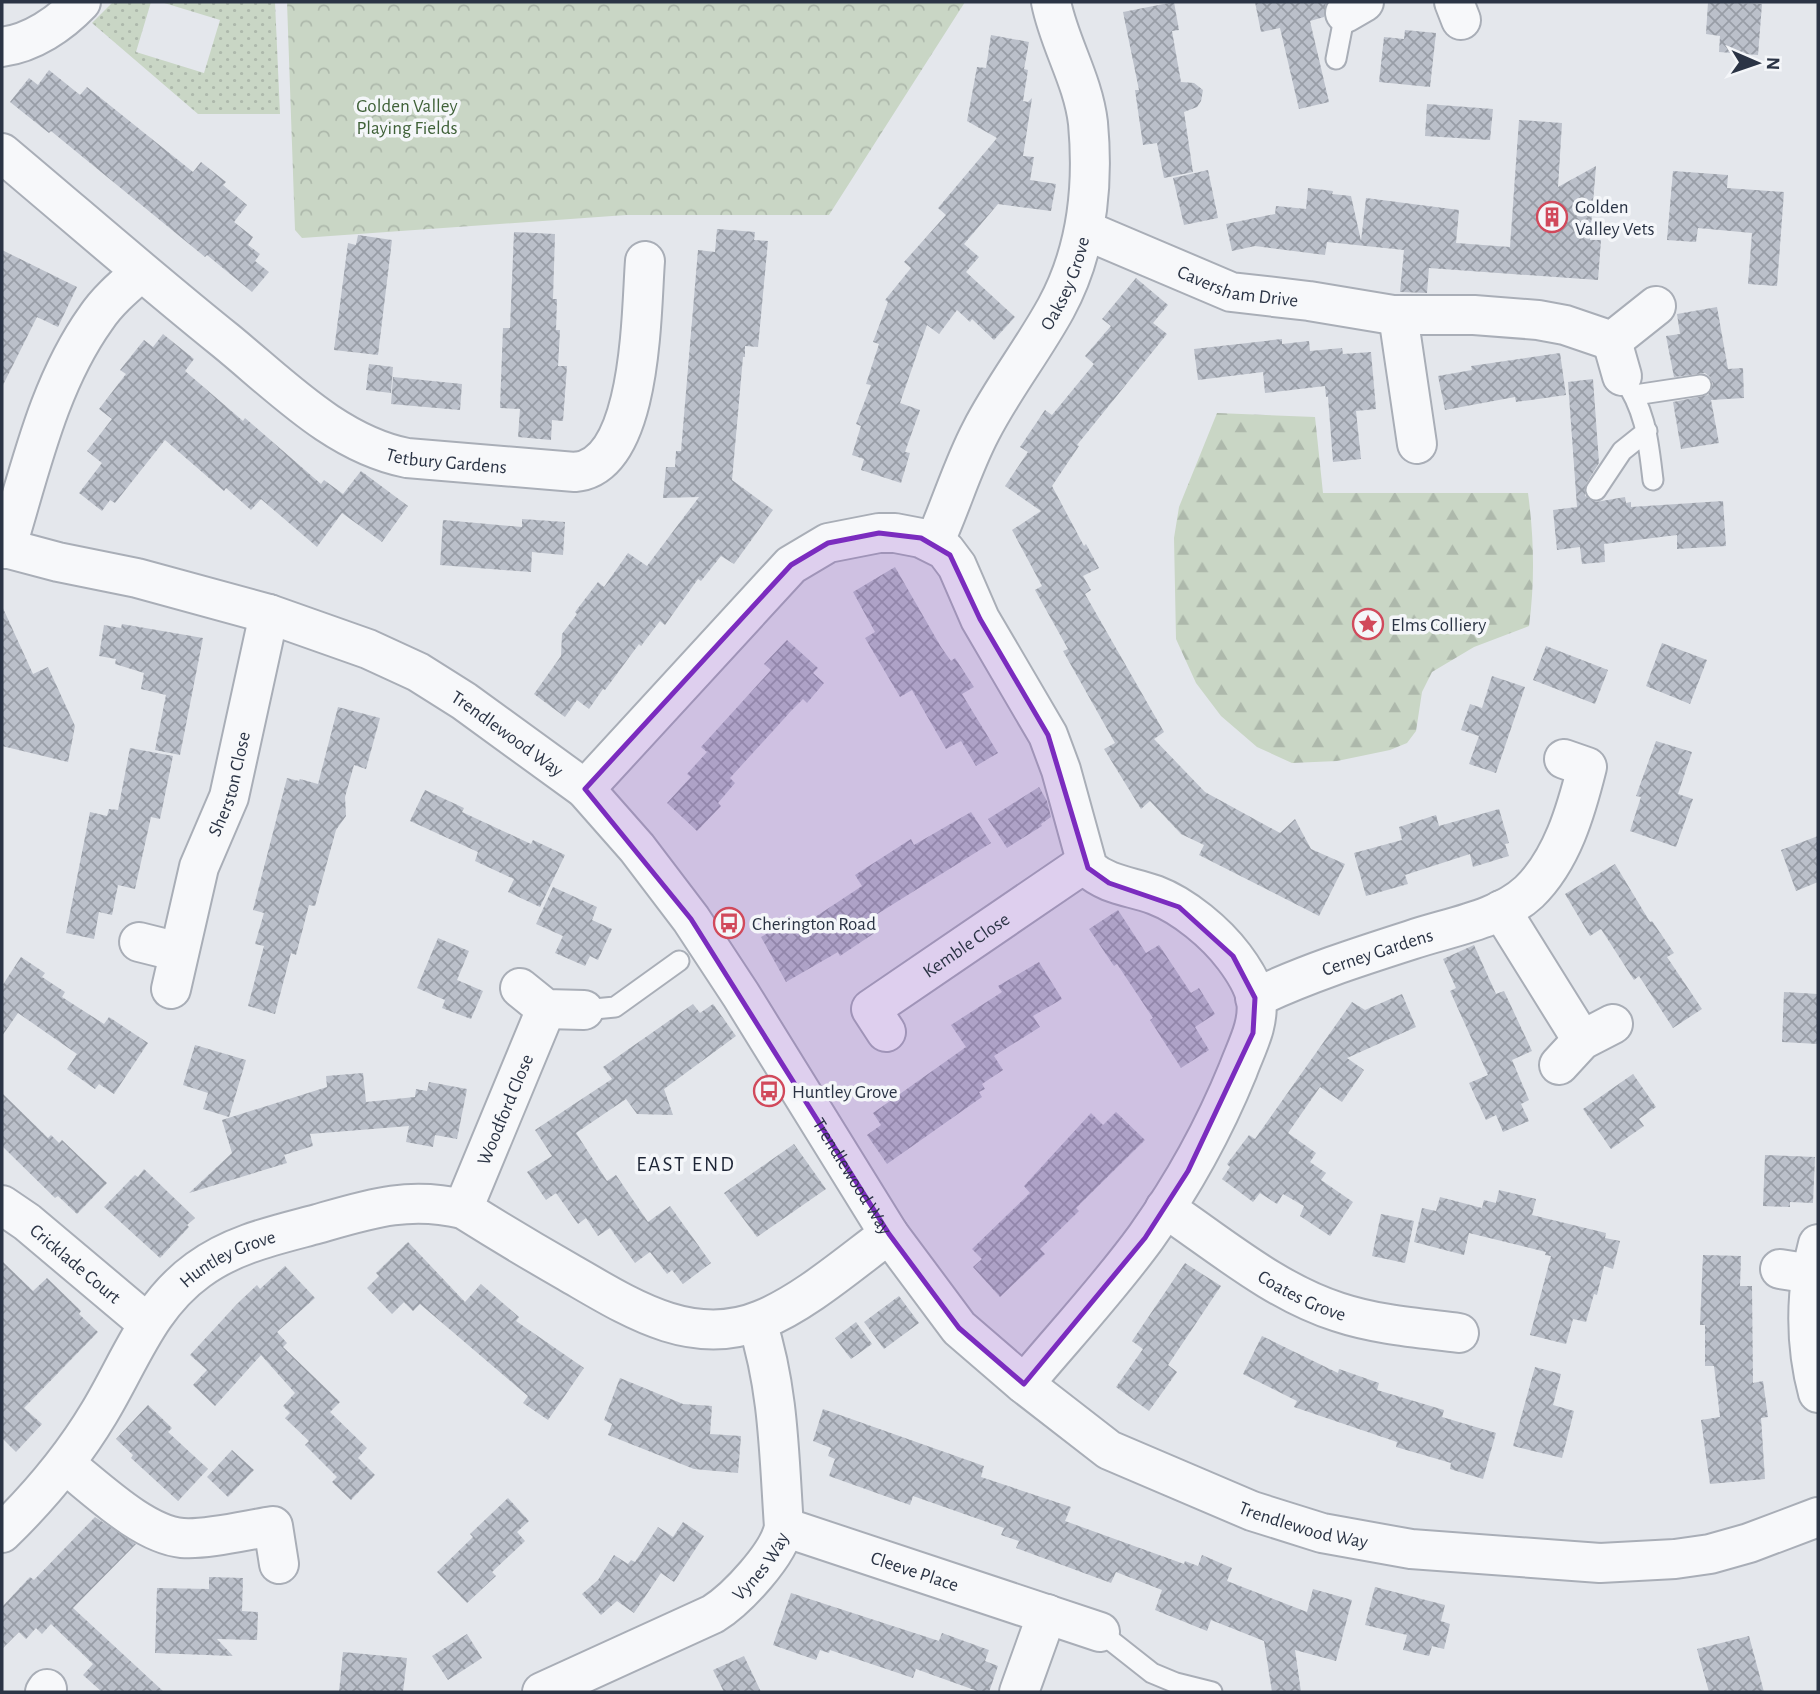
<svg xmlns="http://www.w3.org/2000/svg" width="1820" height="1694" viewBox="0 0 1820 1694" font-family="'Alegreya Sans',sans-serif">
  <style>
    .grass { fill: url(#grass-dots) }
    .forest { fill: url(#forest-firs) }
    .park { fill: url(#park-crowns) }
    .building { fill: url(#building-cross-hatch) }
    .lines { fill: none; stroke-linecap: round; stroke-linejoin: round }
    .service-casing { stroke: #a9aeb7; stroke-width: 23 }
    .minor-casing { stroke: #a9aeb7; stroke-width: 42 }
    .tertiary-casing { stroke: #a9aeb7; stroke-width: 42 }
    .service { stroke: #f7f8fa; stroke-width: 19 }
    .minor { stroke: #f7f8fa; stroke-width: 38 }
    .tertiary { stroke: #f7f8fa; stroke-width: 38 }
    .marked { fill: #7b2cbf; fill-opacity: 0.2; stroke: #7b2cbf; stroke-width: 5; stroke-linejoin: round }
    .labels { text-anchor: middle; stroke-width: 7; stroke-linejoin: round; paint-order: stroke }
    .park-label { font-size: 19px; fill: #3f6138; stroke: #f4f6f9 }
    .poi-label { font-size: 19px; fill: #2b3445; stroke: #f4f6f9; text-anchor: start }
    .street-label { font-size: 19px; fill: #2b3445; stroke: #f4f6f9 }
    .neighbourhood-label { font-size: 21px; letter-spacing: 2px; fill: #1d2536; stroke: #f4f6f9 }
  </style>
  <defs>
    <pattern id="grass-dots" width="8" height="8" patternUnits="userSpaceOnUse" patternTransform="scale(1.75)"><rect width="8" height="8" fill="#c9d6c5"/><path d="M2 2h.1M6 6h.1" fill="none" stroke="#adb8ab" stroke-width="1.8" stroke-linecap="round"/></pattern>
    <pattern id="forest-firs" width="22" height="20" patternUnits="userSpaceOnUse" patternTransform="scale(1.75)"><rect width="22" height="20" fill="#c9d6c5"/><path d="M5 1l3.5 6h-7zM16 11l3.5 6h-7z" fill="#adb8ab"/></pattern>
    <pattern id="park-crowns" width="20" height="18" patternUnits="userSpaceOnUse" patternTransform="scale(1.75)"><rect width="20" height="18" fill="#c9d6c5"/><path d="M2 6a3 3 0 1 1 6 0M12 15a3 3 0 1 1 6 0" fill="none" stroke="#adb8ab"/></pattern>
    <pattern id="building-cross-hatch" width="8" height="8" patternUnits="userSpaceOnUse" patternTransform="scale(1.75)"><rect width="8" height="8" fill="#bbc0ca"/><path d="M0 0l8 8M0 8l8-8" fill="none" stroke="#989da6"/></pattern>
  </defs>
  <rect width="100%" height="100%" fill="#e4e7ec"/>
  <path class="grass" d="M113 2H151L136 52 204 73 220 20 161 2H275L280 114H198L92 23Z"/>
  <path class="forest" d="M1217 413 1315 417 1323 493H1528C1534 538 1535 581 1529 626L1474 647 1432 672 1422 692 1416 731 1407 743 1390 750 1337 761 1292 763 1257 747 1221 716 1196 683 1176 639 1174 538 1179 507Z"/>
  <path class="park" d="M287 2H965L829 215H626L302 238 295 230Z"/>
  <path class="building" d="M1174 2 1179 30 1172 31 1181 82 1194 83 1203 90 1201 101 1197 107 1184 112 1193 172 1164 178 1157 143 1143 145 1135 90H1139L1123 12Z
    M1255 2H1326L1324 17 1310 21 1329 102 1299 109 1280 28 1261 32Z
    M1708 2 1762 4 1758 55 1719 52 1720 36 1706 34Z
    M1405 30 1436 33 1430 87 1379 82 1384 37 1404 39Z
    M991 35 1029 42 1024 69 1028 70 1023 101 1028 102 1032 98 1023 156 1034 157 1030 180 1056 184 1051 211 998 204 964 244 979 257 966 272 1015 317 994 340 972 319 970 322 957 310 939 334 927 325 900 403 920 410 905 452 910 453 901 483 861 470 864 459 852 455 861 426 856 424 871 385 866 384 879 344 873 342 888 302 885 300 911 268 904 262 946 215 938 208 997 138 967 121 977 67 986 68Z
    M49 70 80 95 87 87 193 172 201 162 226 182 223 185 247 205 234 222 253 237 248 245 260 254 255 261 269 272 252 292 207 255 205 257 51 131 49 133 10 102 29 78 38 85Z
    M1427 104 1493 109 1490 140 1425 136Z
    M1519 120 1562 123 1558 187 1596 166 1590 240H1601L1598 280 1429 268 1427 293 1400 292 1404 250 1327 242 1325 255 1255 246 1232 251 1226 224 1275 214 1276 206 1306 209 1308 188 1333 191 1332 194 1351 196 1361 241 1366 198 1459 210 1456 243 1510 247Z
    M1208 170 1218 218 1184 225 1173 178Z
    M1673 171 1728 175 1727 188 1784 192 1777 286 1748 284 1752 233 1698 228 1696 242 1667 240Z
    M717 229 755 232 754 240 768 241 758 347 745 346V357H743L732 480 773 510 734 564 721 556 701 581 698 579 665 625 660 621 641 646 639 644 605 690 603 689 589 709 577 700 565 717 534 694 561 656 562 634 577 614 575 612 598 582 604 587 628 553 647 566 699 497 663 498 666 467H675L676 451H681L698 250 715 252Z
    M514 232 555 234 553 299H557L556 330H560L558 366H567L563 421 552 420 551 440 518 437 520 409 500 408 503 328H510Z
    M358 235 392 240 378 355 334 350 348 243 356 245Z
    M2 250 77 287 58 327 37 317 2 387Z
    M1136 278 1168 305 1153 323 1167 334 1077 445 1079 446 1052 486 1084 546 1086 544 1099 568 1083 576 1091 590 1085 594 1164 732 1154 739 1205 792 1280 833 1295 819 1311 849 1345 864 1319 916 1199 855 1204 845 1181 834 1150 801 1141 809 1104 749 1115 743 1063 651 1068 649 1035 590 1042 586 1012 530 1041 511 1005 486 1028 452 1020 447 1045 410 1052 415 1094 364 1085 356 1111 326 1102 319Z
    M1717 307 1728 369 1743 368 1744 398 1711 400 1719 443 1681 449 1673 402 1708 395 1713 384 1710 377 1705 373 1674 377 1666 336 1680 334 1677 314Z
    M163 334 194 359 185 371 243 421 245 418 321 484 324 480 343 494 361 471 408 506 382 542 342 513 317 547 261 499 251 510 226 488 224 491 165 440 115 503 110 500 102 511 79 493 102 463 87 451 112 419 99 409 126 374 120 370 144 340 153 347Z
    M1282 339V344L1309 341 1310 351 1342 348 1343 354 1371 352 1376 409 1356 411 1361 459 1333 462 1328 397H1326L1325 386 1265 393 1263 372 1198 380 1194 349Z
    M1560 353 1566 395 1516 402 1515 397 1445 410 1438 376 1472 370 1471 366Z
    M369 364 393 367 391 393 366 390Z
    M393 377 462 384 460 410 391 404Z
    M1593 379 1599 463 1586 484 1585 496 1596 502 1625 497 1626 503 1631 502V507L1723 501 1726 546 1677 549V535L1604 544 1605 562 1582 564 1580 547 1557 550 1553 510 1577 507 1568 382Z
    M522 519 565 522 563 555 532 552 531 572 440 565 443 520 522 527Z
    M895 567 941 647 951 661 955 658 974 687 962 694 998 753 976 766 961 741 946 749 912 690 900 697 865 638 875 632 853 592Z
    M2 606 33 674 48 667 75 726 68 762 2 746Z
    M122 624 203 638 180 755 155 750 166 695 141 689 144 673 115 664 116 659 99 656 104 625 121 628Z
    M787 640 818 668 813 673 824 683 807 703 803 699 792 710 730 778 735 783 718 803 721 806 697 831 667 803 691 777 687 774 707 752 701 747 771 670 764 664Z
    M1662 643 1707 660 1690 704 1646 686Z
    M1546 646 1608 670 1595 704 1533 680Z
    M1492 676 1525 687 1496 773 1469 764 1479 736 1461 730 1470 704 1482 708Z
    M338 707 380 718 366 769 354 765 345 797 346 816 336 830 315 906 309 905 296 955 291 953 275 1014 248 1006 264 946 255 944 264 913 253 910 287 778 299 781 300 779 318 784Z
    M1656 741 1692 752 1678 794 1693 799 1676 847 1630 831 1641 797 1636 796Z
    M130 748 173 756 160 819 151 817 135 889 118 885 112 915 99 912 94 939 66 933 90 812 107 816 109 809 118 810Z
    M1039 787 1047 801 1051 817 1041 824 1042 826 1007 848 988 819Z
    M425 790 464 808 462 812 531 844 533 840 565 855 540 907 508 892 514 879 475 861 478 852 410 821Z
    M1499 809 1509 843 1505 844 1509 856 1473 867 1470 854 1405 875 1408 884 1366 896 1354 853 1402 840 1399 827 1436 815 1439 826Z
    M971 812 991 843 871 918 879 930 840 956 838 952 786 982 761 937 792 919 797 929 862 886 855 875 911 839 914 845Z
    M1818 836V882L1796 891 1781 850Z
    M1615 864 1650 922 1652 921 1674 953 1667 957 1702 1009 1673 1028 1639 976 1634 980 1601 929 1590 936 1565 894Z
    M553 887 597 907 592 920 612 929 598 960 590 956 585 966 555 953 563 936 536 924Z
    M1118 910 1146 953 1159 945 1191 993 1199 988 1215 1014 1195 1027 1209 1050 1181 1068 1150 1020 1153 1018 1117 964 1114 966 1089 929Z
    M438 938 469 951 457 980 483 991 471 1019 442 1008 445 1000 417 988Z
    M1474 945 1496 994 1504 991 1532 1051 1512 1060 1529 1100 1521 1104 1529 1121 1503 1132 1496 1115 1486 1120 1469 1083 1488 1075 1450 991 1456 988 1443 959Z
    M21 957 45 973 42 977 65 992 62 997 104 1024 109 1017 148 1043 114 1094 99 1084 95 1089 67 1069 77 1054 18 1013 2 1036V986Z
    M1039 962 1062 999 1033 1016 1040 1027 994 1056 1003 1070 982 1084 985 1089 979 1092 982 1097 887 1164 867 1135 881 1125 873 1113 966 1047 951 1025 1002 992 998 986Z
    M1784 992 1818 994V1044L1782 1042Z
    M1402 994 1416 1027 1347 1058 1364 1070 1342 1102 1320 1087 1288 1133 1316 1153 1310 1162 1326 1173 1321 1180 1353 1202 1330 1236 1300 1216 1304 1206 1283 1194 1277 1204 1260 1193 1253 1202 1222 1179 1230 1167 1227 1164 1249 1135 1255 1139 1352 1002 1365 1010Z
    M693 1004 700 1013 713 1004 736 1036 664 1089 673 1115 637 1114 626 1099 576 1133 607 1181 616 1175 648 1222 670 1206 711 1263 683 1284 672 1270 667 1274 650 1252 635 1263 610 1228 598 1236 586 1218 578 1224 556 1193 546 1200 527 1172 552 1156 535 1130 612 1079 603 1067Z
    M195 1045 246 1060 229 1117 203 1109 208 1093 183 1085Z
    M363 1073 366 1102 415 1097 416 1089 427 1091 429 1082 467 1089 457 1139 435 1135 433 1147 406 1142 409 1126 310 1134 313 1146 284 1155 287 1163 189 1193 232 1153 222 1120 327 1087 326 1076Z
    M1633 1074 1656 1107 1639 1119 1644 1126 1611 1149 1583 1109Z
    M2 1093 48 1138 51 1135 59 1143 62 1140 107 1183 77 1214 58 1196 55 1198 2 1146Z
    M1116 1112 1145 1140 1076 1208 1079 1211 1040 1249 1045 1254 1000 1297 973 1267 982 1259 972 1249 1030 1193 1024 1186 1091 1113 1103 1125Z
    M794 1144 826 1189 757 1237 724 1193Z
    M1765 1155 1815 1157 1813 1203 1790 1202V1207L1763 1206Z
    M144 1169 195 1218 187 1225 189 1227 160 1258 104 1207 135 1175 138 1177Z
    M1499 1190 1536 1199 1532 1215 1606 1233 1605 1238 1620 1241 1613 1269 1604 1266 1597 1295 1594 1294 1586 1322 1573 1319 1566 1344 1530 1335 1551 1256 1545 1255 1546 1252 1469 1233 1464 1255 1414 1242 1422 1208 1436 1211 1440 1197 1482 1208 1484 1200 1496 1203Z
    M1381 1214 1414 1221 1405 1263 1372 1256Z
    M408 1242 465 1302 481 1284 519 1317 516 1321 584 1368 548 1420 523 1403 528 1396 420 1304 413 1311 404 1302 392 1314 367 1288 379 1276 376 1273Z
    M1703 1255 1741 1256 1740 1286H1752L1753 1383 1763 1381 1768 1417 1761 1418 1765 1479 1710 1484 1701 1420 1720 1417 1714 1366H1705V1325H1700Z
    M2 1261 33 1291 47 1278 81 1311 79 1314 98 1332 24 1408 42 1424 16 1452 2 1438Z
    M1185 1263 1221 1286 1168 1365 1177 1372 1149 1411 1116 1387 1143 1349 1132 1341Z
    M285 1266 315 1298 277 1332 287 1343 283 1347 340 1402 330 1412 367 1448 358 1458 375 1475 351 1500 332 1482 337 1477 305 1445 309 1441 285 1418 290 1413 283 1406 295 1393 261 1355 215 1406 193 1385 207 1370 190 1355 237 1304 257 1285 260 1289Z
    M899 1296 919 1323 884 1349 864 1322Z
    M856 1322 872 1344 851 1359 835 1338Z
    M1262 1336 1338 1373 1339 1369 1379 1383 1377 1390 1444 1410 1442 1417 1496 1433 1483 1479 1450 1469 1451 1463 1396 1447 1397 1442 1294 1407 1297 1401 1243 1374Z
    M1535 1367 1561 1374 1553 1405 1574 1411 1562 1458 1513 1446Z
    M620 1378 683 1404 712 1406 710 1434 741 1436 738 1473 694 1469 608 1435 612 1424 604 1420Z
    M148 1405 172 1428 168 1432 208 1469 178 1501 131 1458 133 1455 116 1439Z
    M823 1409 984 1466 981 1477 1071 1507 1065 1521 1184 1564 1185 1561 1198 1566 1202 1555 1232 1568 1227 1581 1307 1612 1313 1589 1352 1600 1336 1661 1295 1650 1301 1692H1272L1264 1641 1211 1620 1207 1631 1155 1610 1162 1590 1116 1572 1111 1583 1016 1548 1019 1541 1001 1535 1004 1528 913 1496 910 1505 829 1476 835 1459 828 1456 831 1448 813 1441Z
    M232 1450 254 1470 228 1497 207 1477Z
    M508 1498 529 1521 517 1532 525 1541 492 1572 496 1576 467 1603 437 1572 473 1537 470 1534Z
    M95 1517 136 1544 73 1608 164 1692H102L83 1675 93 1664 51 1624 42 1634 36 1628 26 1639 19 1632 2 1649V1607L30 1577 34 1580Z
    M683 1522 704 1536 674 1582 661 1573 634 1613 617 1601 601 1615 582 1594 598 1580 614 1555 628 1564 631 1560 635 1562 658 1527 673 1537Z
    M209 1577 243 1578 242 1611 258 1612 257 1640 217 1639 233 1656 155 1653 157 1588 209 1589Z
    M1375 1587 1445 1605 1441 1621 1450 1624 1444 1649 1432 1646 1429 1656 1403 1650 1407 1635 1365 1625Z
    M791 1593 939 1641 942 1633 989 1650 985 1661 998 1666 989 1692H980L916 1669 913 1678 830 1650 829 1653 820 1650 816 1660 773 1645Z
    M467 1634 482 1658 448 1680 432 1656Z
    M1749 1636 1764 1692H1709L1697 1649Z
    M343 1652 407 1658 403 1692H339Z
    M744 1656 761 1692H724L713 1670Z"/>
  <g class="lines">
    <g class="service-casing">
      <path id="service" d="M1336 59 1345 13
        M1622 376C1646 411 1648 439 1653 480
        M1635 395 1701 385
        M1596 490 1622 451 1647 431
        M584 1010 615 1007 679 961
        M1100 1632 1152 1673 1176 1683 1212 1692"/>
    </g>
    <g class="minor-casing">
      <g id="minor">
        <path d="M1454 2 1461 20"/>
        <path d="M1345 13 1364 2"/>
        <path d="M2 47C32 43 60 24 81 2"/>
        <path id="s1" d="M2 153C77 216 150 280 226 341 281 386 336 444 407 458L575 472C643 466 641 311 645 261"/>
        <path id="s2" d="M1085 230 1231 292 1309 301 1393 315H1474L1538 320 1565 325 1612 341 1656 306"/>
        <path d="M1398 315 1417 444"/>
        <path d="M1612 341 1622 376"/>
        <path id="s3" d="M934 543C951 506 962 467 981 431 1003 388 1033 350 1056 308 1087 251 1094 188 1088 123 1083 80 1059 43 1051 2"/>
        <path d="M6 549C30 471 48 385 96 318 108 300 125 286 141 272"/>
        <path d="M585 789 791 565 828 543 879 533H895L921 538 945 550 957 566 980 619 1048 735 1061 770 1088 868C1108 886 1131 886 1155 895 1184 906 1216 933 1234 957 1243 969 1253 984 1256 999 1260 1024 1246 1048 1238 1070 1214 1129 1183 1185 1146 1237 1109 1288 1065 1335 1024 1384"/>
        <path d="M1501 910 1582 1040"/>
        <path d="M139 942 179 952"/>
        <path d="M520 988 546 1009 584 1010"/>
        <path id="s4" d="M171 989 199 867 229 797 269 614"/>
        <path id="s5" d="M1255 998C1305 974 1358 957 1411 940 1449 927 1499 920 1529 892 1562 860 1576 811 1587 767L1564 759"/>
        <path id="s6" d="M886 1032 871 1009 1085 863"/>
        <path d="M1559 1065 1582 1040 1613 1024"/>
        <path id="s7" d="M2 1205 27 1222 147 1323"/>
        <path id="s8" d="M1165 1208C1220 1245 1275 1292 1338 1312 1377 1325 1419 1328 1459 1333"/>
        <path id="s9" d="M463 1209 546 1009"/>
        <path d="M1818 1244C1805 1292 1805 1345 1818 1393"/>
        <path d="M1780 1269 1812 1274"/>
        <path d="M65 1464C96 1488 142 1534 182 1538 207 1540 247 1530 273 1526L279 1564"/>
        <path id="s10" d="M784 1527 1100 1632"/>
        <path id="s11" d="M2 1533C39 1497 72 1458 99 1413 130 1362 148 1306 198 1270 233 1244 276 1235 317 1224 369 1209 408 1196 463 1209 498 1231 533 1252 568 1272 627 1306 691 1349 761 1320 804 1303 851 1262 889 1234"/>
        <path d="M45 1692 47 1689"/>
        <path id="s12" d="M542 1692 713 1614C737 1599 779 1554 784 1527 779 1456 779 1390 757 1322"/>
        <path d="M1019 1692 1047 1614"/>
      </g>
    </g>
    <g class="tertiary-casing">
      <g id="tertiary">
        <path id="s13" d="M2 547 58 562 137 578 269 614 368 649 418 672 464 701 585 789 637 848 691 919 741 995 889 1234 959 1328 1024 1384 1109 1450 1252 1511 1322 1533 1411 1549 1600 1563 1675 1559 1710 1554 1749 1543 1818 1517"/>
      </g>
    </g>
    <use href="#service" class="service"/>
    <use href="#minor" class="minor"/>
    <use href="#tertiary" class="tertiary"/>
  </g>
  <path class="marked" d="M879 533 921 538 950 555 980 619 1048 735 1088 868 1109 883 1179 907 1233 956 1255 998 1253 1033 1188 1171 1145 1238 1024 1384 959 1328 889 1234 691 919 585 789 791 565 828 543Z"/>
  <defs>
    <g id="building-ring" transform="scale(1.575)"><circle r="9.5" fill="#f4f6f9" stroke="#d1495b" stroke-width="1.5"/><path d="M-4-6H4V6H1V3H-1V6H-4ZM-2.5-4.3h1.7v1.8h-1.7ZM.8-4.3h1.7v1.8H.8ZM-2.5-1h1.7V.8h-1.7ZM.8-1h1.7V.8H.8Z" fill="#d1495b"/></g>
    <g id="sight-ring" transform="scale(1.575)"><circle r="9.5" fill="#f4f6f9" stroke="#d1495b" stroke-width="1.5"/><path d="M0-6L1.8-2.2L6-1.7L2.9 1.2L3.7 5.4L0 3.3L-3.7 5.4L-2.9 1.2L-6-1.7L-1.8-2.2Z" fill="#d1495b"/></g>
    <g id="bus-ring" transform="scale(1.575)"><circle r="9.5" fill="#f4f6f9" stroke="#d1495b" stroke-width="1.5"/><path d="M-5-6H5V4H4V6H2V4H-2V6H-4V4H-5ZM-3.5-4V0h7V-4ZM-3.5 1.2v1.5H-2V1.2ZM2 1.2v1.5H3.5V1.2Z" fill="#d1495b"/></g>
  </defs>
  <g fill-rule="evenodd">
    <use href="#building-ring" x="1552" y="217"/>
    <use href="#sight-ring" x="1368" y="624"/>
    <use href="#bus-ring" x="729" y="923"/>
    <use href="#bus-ring" x="769" y="1091"/>
  </g>
  <g class="labels">
    <g class="park-label">
      <text x="407" y="112">Golden Valley<tspan x="407" dy="22">Playing Fields</tspan></text>
    </g>
    <g class="poi-label">
      <text x="1575" y="213">Golden<tspan x="1575" dy="22">Valley Vets</tspan></text>
      <text x="1391" y="631">Elms Colliery</text>
      <text x="752" y="930">Cherington Road</text>
      <text x="792" y="1098">Huntley Grove</text>
    </g>
    <g class="street-label">
      <text dy="7" stroke="none"><textPath href="#s3" startOffset="292">Oaksey Grove</textPath></text>
      <text dy="7" stroke="none"><textPath href="#s2" startOffset="164">Caversham Drive</textPath></text>
      <text dy="7" stroke="none"><textPath href="#s1" startOffset="550">Tetbury Gardens</textPath></text>
      <text dy="7" stroke="none"><textPath href="#s13" startOffset="544">Trendlewood Way</textPath></text>
      <text dy="7" stroke="none"><textPath href="#s4" startOffset="214">Sherston Close</textPath></text>
      <text dy="7" stroke="none"><textPath href="#s6" startOffset="142">Kemble Close</textPath></text>
      <text dy="7" stroke="none"><textPath href="#s5" startOffset="131">Cerney Gardens</textPath></text>
      <text dy="7" stroke="none"><textPath href="#s9" startOffset="108">Woodford Close</textPath></text>
      <text dy="7" stroke="none"><textPath href="#s13" startOffset="1111">Trendlewood Way</textPath></text>
      <text dy="7" stroke="none"><textPath href="#s11" startOffset="362">Huntley Grove</textPath></text>
      <text dy="7" stroke="none"><textPath href="#s7" startOffset="94">Cricklade Court</textPath></text>
      <text dy="7" stroke="none"><textPath href="#s8" startOffset="163">Coates Grove</textPath></text>
      <text dy="7" stroke="none"><textPath href="#s13" startOffset="1699">Trendlewood Way</textPath></text>
      <text dy="7" stroke="none"><textPath href="#s12" startOffset="256">Vynes Way</textPath></text>
      <text dy="7" stroke="none"><textPath href="#s10" startOffset="138">Cleeve Place</textPath></text>
    </g>
    <g class="neighbourhood-label">
      <text x="686" y="1171">EAST END</text>
    </g>
  </g>
  <rect width="1820" height="1694" fill="none" stroke="#2b3445" stroke-width="7"/>
  <g transform="translate(1757 63) rotate(92)" stroke="#f4f6f9" stroke-width="5" paint-order="stroke">
  <path d="M0-5L12 26L0 18L-12 26Z" fill="#2b3445"/>
  <text y="-10" font-size="19" font-weight="bold" text-anchor="middle" fill="#2b3445">N</text>
  </g>
</svg>
